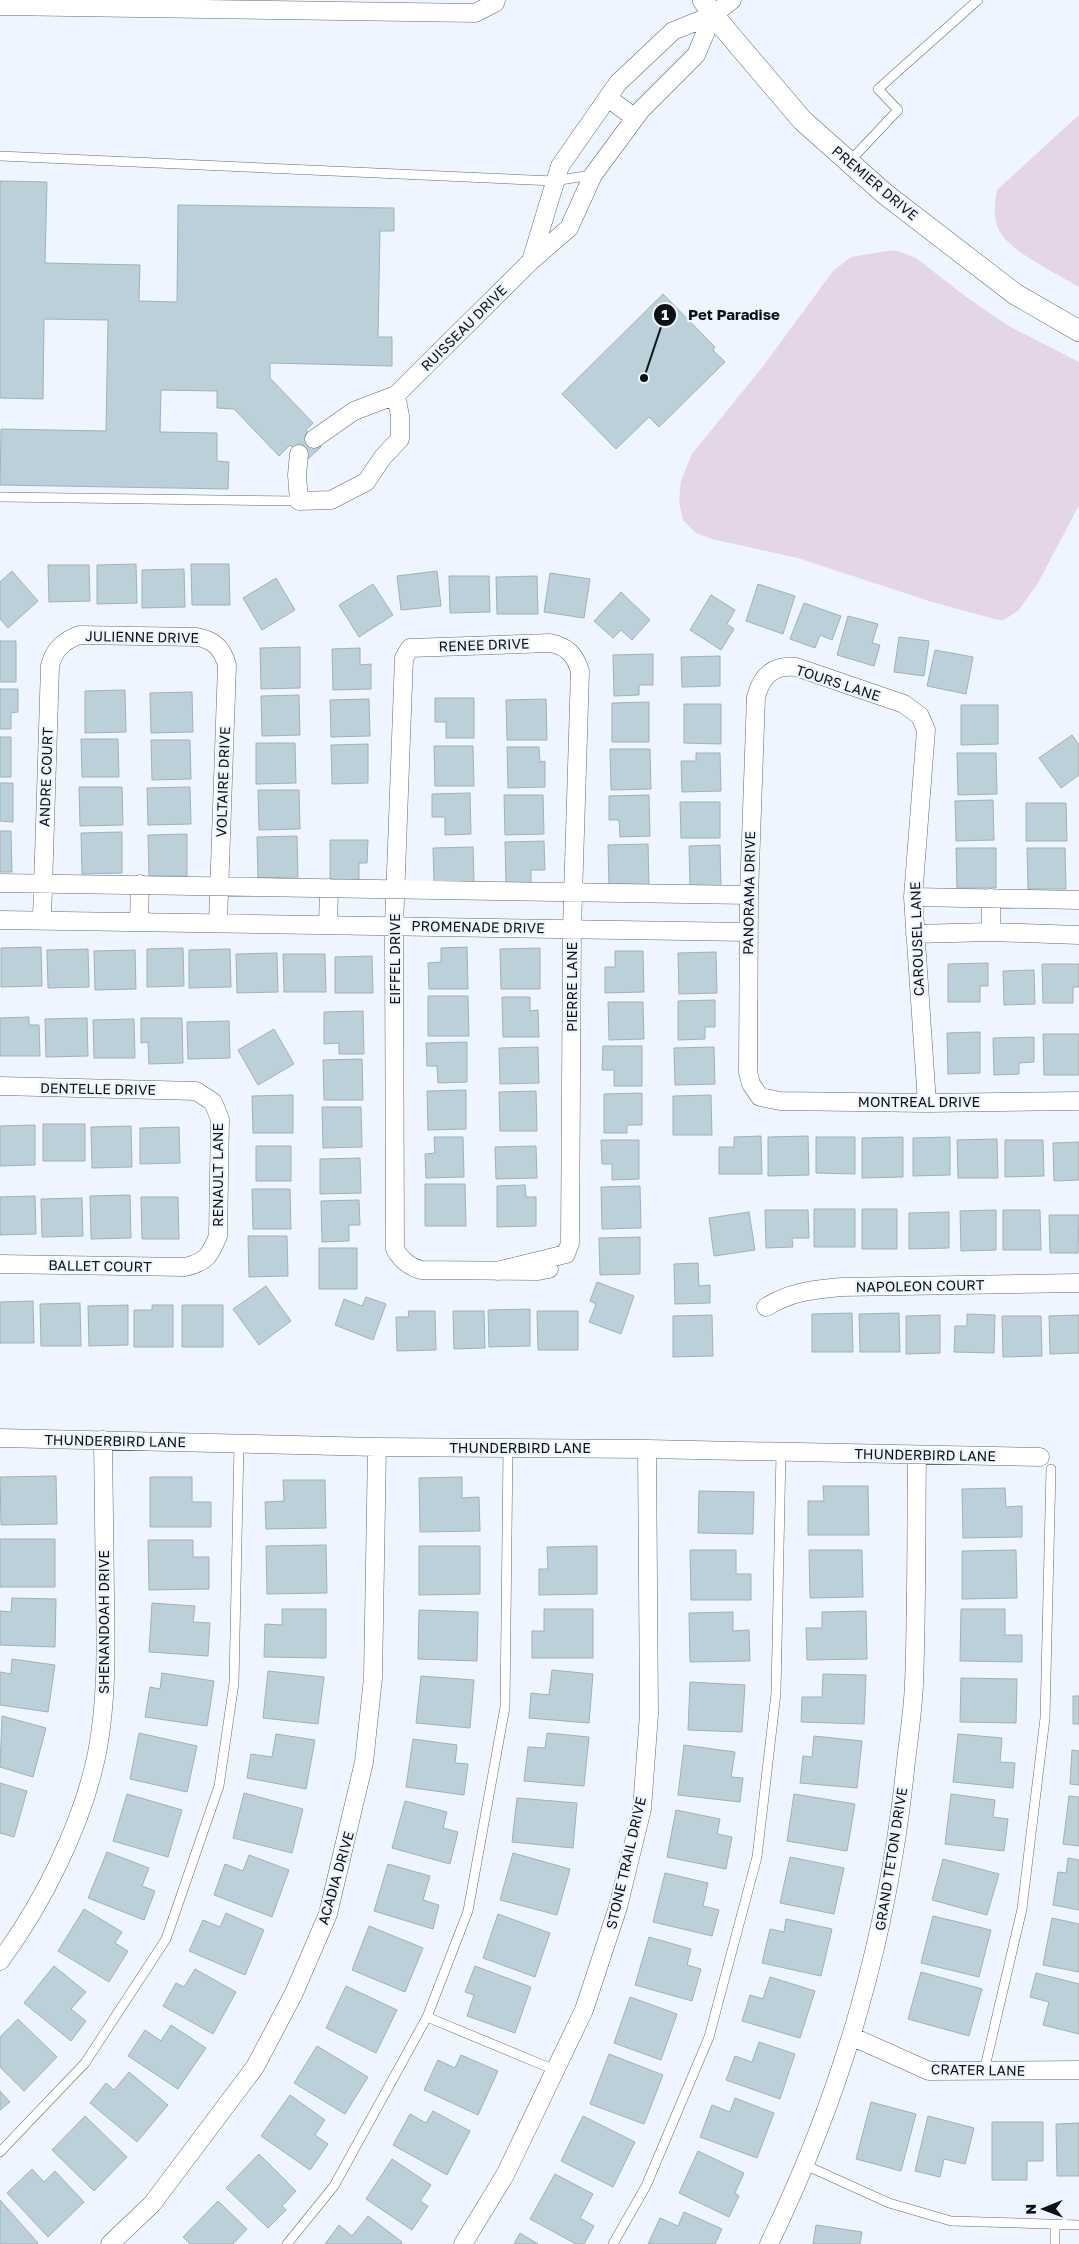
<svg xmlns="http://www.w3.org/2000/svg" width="1079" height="2244" viewBox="0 0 1079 2244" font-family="'Golos Text',sans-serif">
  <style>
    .green { fill: #e4d5e7 }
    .building { fill: #bbd0d8; stroke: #9eb2ba }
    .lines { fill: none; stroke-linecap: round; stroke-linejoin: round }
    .service-casing { stroke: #606a77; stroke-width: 10 }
    .minor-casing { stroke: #606a77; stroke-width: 19 }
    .tertiary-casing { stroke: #606a77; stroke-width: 22 }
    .service { stroke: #fff; stroke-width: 9 }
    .minor { stroke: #fff; stroke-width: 18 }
    .tertiary { stroke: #fff; stroke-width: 21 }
    .labels { text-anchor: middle; stroke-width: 4.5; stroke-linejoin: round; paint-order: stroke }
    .street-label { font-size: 14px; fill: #0e1217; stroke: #eef5ff }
    .leader { fill: none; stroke: #0e1217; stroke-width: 2 }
    .callout-dot { fill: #0e1217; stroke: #eef5ff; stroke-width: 2 }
    .mark-label { font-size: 15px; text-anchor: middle; font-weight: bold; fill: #fff }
    .callout-label { font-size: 15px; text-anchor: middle; font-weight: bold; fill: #0e1217; stroke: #eef5ff; stroke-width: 4.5; stroke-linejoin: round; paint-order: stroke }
  </style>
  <rect width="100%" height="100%" fill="#eef5ff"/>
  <path class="green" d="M1079 115V287C1058 274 1003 249 997 225 993 213 995 202 997 190Z
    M894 250 916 258 965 296 1007 325 1079 362V505L1038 583 1018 611 1002 621 932 602 798 558 712 539 696 533 683 520 679 501 681 481 692 454 764 365 833 271 851 257Z"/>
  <path class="building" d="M0 181 47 182 45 263 140 265 139 301 177 302 178 205 394 208V231H380L378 337H392V366L270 363V378L313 423 306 430 321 447 306 461 290 445 279 456 234 409 217 408V391L161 390 160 432 217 433V461L229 462 228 489 0 485 1 429 106 431 108 320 44 319 43 399 0 398Z
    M663 294 715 347 713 350 725 362 659 427 649 417 616 449 562 394Z
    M136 564 137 603 97 604V565Z
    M191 564H229L230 605H192Z
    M48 565H89L90 601 49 602Z
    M184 569 185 607 142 608V570Z
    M12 571 38 601 8 628 0 619V582Z
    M437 571 441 606 401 610 397 576Z
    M550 573 590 579 584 618 544 612Z
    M449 576H489L490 612 450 613Z
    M537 576 538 614H497L496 577Z
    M276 578 295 610 262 630 243 598Z
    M373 584 393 615 359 637 339 605Z
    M758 584 795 596 783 634 746 621Z
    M621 592 650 620 632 640 621 630 613 638 594 621Z
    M711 595 735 610 727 624 734 629 721 650 690 630Z
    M804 603 841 616 832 640 820 635 815 648 790 639Z
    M848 616 878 624 872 643 880 645 874 666 837 655Z
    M899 637 929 641 924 676 894 672Z
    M0 641H16V682H0Z
    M300 647V688L261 689 260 648Z
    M360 648V665L371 664V689L333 690 332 649Z
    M935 650 973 657 966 694 927 686Z
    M653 654V685H639V695L614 696 613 655Z
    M720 656V686L682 687 681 657Z
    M0 689H18V712L11 713V729H0Z
    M125 690 126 732 85 733V691Z
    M192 692 193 732 151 733 150 693Z
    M299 695 300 735 262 736 261 696Z
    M435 698H474V738H446V722H435Z
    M369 699 370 736 331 737 330 700Z
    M546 699 547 740H507L506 700Z
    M649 702V742H612V703Z
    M684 704H721V744L684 743Z
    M961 705H998V744L961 745Z
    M1072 735 1079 745V775L1061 788 1039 758Z
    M0 737H11V777H0Z
    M81 739H118L119 777H82Z
    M151 740H190L191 779 152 780Z
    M256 743H295L296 783 256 784Z
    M368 744V783L332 784 331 745Z
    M434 746H473L474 786H435Z
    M507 747H539L540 762 545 761V787L508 788Z
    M610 749H650L651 789 611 790Z
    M696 753H720L721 791 682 792 681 761H696Z
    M957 753H996L997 794 958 795Z
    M0 783H13V822L0 821Z
    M79 787H122L123 825 80 826Z
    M190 787 191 824 148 825 147 788Z
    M258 790H299L300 829 259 830Z
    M470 793 471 834 445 835V817H432V794Z
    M504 795H543L544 834 505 835Z
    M649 795 650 836 620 837 619 820H609V796Z
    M993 800 994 840 956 841 955 801Z
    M680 802H720V838H681Z
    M1026 803H1066L1067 841H1026Z
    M0 831H11L12 872H0Z
    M122 832V873L82 874 81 833Z
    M187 834V876H149L148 835Z
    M297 836 298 877 258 878 257 837Z
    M330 840H368L367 863H359V880L330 879Z
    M544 841 545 870H531V883H506L505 842Z
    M648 844 649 885 609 886 608 845Z
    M720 845 721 886H690L689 846Z
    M473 847 474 882 434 883 433 848Z
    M956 848H996V888H957Z
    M1027 848H1065L1066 889H1028Z
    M41 947 42 986 1 987V948Z
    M467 947 468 989H429L428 963 441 962V948Z
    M183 948 184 986 147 987V949Z
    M540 948V989H501L500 949Z
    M88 949 89 987 48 988 47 950Z
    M230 949 231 987 189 988V950Z
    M135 950 136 989 95 990 94 951Z
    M615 951H643L644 992 605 993V967H615Z
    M716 952 717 993 679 994 678 953Z
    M277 953 278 992 237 993 236 954Z
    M283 954H325L326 992H284Z
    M372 956 373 993H335V957Z
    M988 963V986H980V1002H948V964Z
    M1042 964H1079V987H1073V1003H1043Z
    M1034 970 1035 1004 1004 1005 1003 971Z
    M428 996H468L469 1036H428Z
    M502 997H530V1011L538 1010 539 1037H503Z
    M715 1000V1027H705V1039L678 1040V1001Z
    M608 1002H643L644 1039 609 1040Z
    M363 1011 364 1054H339V1043L324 1044V1012Z
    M29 1017V1025H39L40 1056H0V1018Z
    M87 1018 88 1056 46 1057 45 1019Z
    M141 1018H182L183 1063 149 1064 148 1042 141 1043Z
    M134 1019 135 1058H94L93 1020Z
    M229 1021 230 1058 188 1059 187 1022Z
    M274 1029 294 1064 258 1085 238 1050Z
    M980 1032V1073L948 1074 947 1033Z
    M1043 1034H1079V1075H1044Z
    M1034 1037V1062L1019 1063V1074L994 1075 993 1038Z
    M467 1042V1082L438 1083 437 1066H427L426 1043Z
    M603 1046H642V1086H614V1070H602Z
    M538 1047 539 1083 500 1084 499 1048Z
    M714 1047 715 1084 675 1085 674 1048Z
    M362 1059 363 1100H324L323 1060Z
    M466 1090V1129L428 1130 427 1091Z
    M536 1091 537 1131H500L499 1092Z
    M642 1093V1125H627V1133H604V1094Z
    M293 1095V1133H253L252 1096Z
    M711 1095 712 1135H673V1096Z
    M322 1107H361L362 1147 323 1148Z
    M43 1124H85V1161H43Z
    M35 1125V1165L0 1166V1126Z
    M131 1126 132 1167 92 1168 91 1127Z
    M179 1127 180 1163 140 1164V1128Z
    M761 1136 762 1174H719V1147H734V1137Z
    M808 1136 809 1175 768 1176V1137Z
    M434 1137H463L464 1177 426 1178 425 1154 435 1153Z
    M816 1137H855V1174L816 1173Z
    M903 1137V1177L862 1178V1138Z
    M950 1137V1175L913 1176V1138Z
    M997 1139 998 1178H958L957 1140Z
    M601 1140H639V1179L612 1180V1164H602Z
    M1005 1140H1043L1044 1176 1005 1177Z
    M1079 1142V1180L1054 1181 1053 1143Z
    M256 1146H291V1181H256Z
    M536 1146 537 1178 496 1179 495 1147Z
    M360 1158 361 1193 320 1194V1159Z
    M425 1184H465L466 1226H425Z
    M525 1185 526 1197H536V1226L497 1227V1186Z
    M640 1186 641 1228 602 1229 601 1187Z
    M252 1189H290L291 1229H253Z
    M130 1195 131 1238 91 1239 90 1196Z
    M35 1196 36 1234 0 1235V1197Z
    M141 1197H178L179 1239H142Z
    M82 1198 83 1236 42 1237 41 1199Z
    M359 1200 360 1225H349V1241L322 1242 321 1201Z
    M814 1209H855V1247H814Z
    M862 1209H897V1249H862Z
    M765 1210H808L809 1238H792L793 1247 766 1248Z
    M996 1210V1250L961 1251 960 1211Z
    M1003 1210H1040L1041 1250H1003Z
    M749 1212 755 1250 714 1256 709 1218Z
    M949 1212V1248L909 1249V1213Z
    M1049 1215H1079L1078 1253H1050Z
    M248 1236H287L288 1276 249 1277Z
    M640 1237V1274L600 1275 599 1238Z
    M319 1248H357V1289H319Z
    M698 1263 699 1286 710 1285V1303L675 1304 674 1264Z
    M597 1282 634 1296 621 1334 589 1322 596 1304 590 1301Z
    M266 1286 291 1321 259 1345 233 1309Z
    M366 1297 386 1304 373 1340 335 1325 344 1299 362 1306Z
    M33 1301 34 1343H0V1302Z
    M80 1303 81 1346H41L40 1304Z
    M128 1305V1345L89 1346 88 1306Z
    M152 1305H173V1347H134V1310H152Z
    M182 1305H223V1347H182Z
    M530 1309V1346L489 1347 488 1310Z
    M408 1311H435L436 1350 397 1351 396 1317H409Z
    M453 1311H484L485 1348 454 1349Z
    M537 1311H578V1350H538Z
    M852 1313 853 1352H812V1314Z
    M899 1313 900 1352H860L859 1314Z
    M967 1314 995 1315 994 1353 954 1352 955 1326H967Z
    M712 1315 713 1356 673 1357V1316Z
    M940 1315V1353L906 1354V1316Z
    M1079 1315V1353L1050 1354 1049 1316Z
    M1002 1316H1041L1042 1356 1003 1357Z
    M56 1476 57 1524 1 1525 0 1477Z
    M150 1477H192V1502H211V1527H150Z
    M462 1477V1498L479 1497 480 1531 420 1532 419 1478Z
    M283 1480H325L326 1528 266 1529 265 1502 284 1501Z
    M823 1486H868L869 1535H808V1501H824Z
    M1005 1488 1006 1507 1022 1506V1537L963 1538 962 1489Z
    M699 1491 754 1492 753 1534 698 1533Z
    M0 1539H55V1587H0Z
    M148 1540H193V1557H209V1589L149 1590Z
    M326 1545 327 1593 267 1594 266 1546Z
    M419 1546H480V1594L419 1595Z
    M597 1546V1594L539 1595V1569H548L547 1547Z
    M690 1550H736V1574H751V1600H691Z
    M809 1550H862L863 1597 810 1598Z
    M1016 1550 1017 1598 962 1599V1551Z
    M12 1598 56 1599 55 1647 0 1645V1611L11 1612Z
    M152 1603 195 1606 193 1622 210 1623 208 1656 149 1652Z
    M282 1609H326V1658L264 1657 265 1624 282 1625Z
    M544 1609H593V1658H532V1631H544Z
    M961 1609H1005V1635H1022V1662L960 1661Z
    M419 1610 478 1612 477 1661 418 1659Z
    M866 1611 867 1659 807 1660 806 1628H822V1612Z
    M733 1612V1631L749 1630 750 1661 690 1662 689 1613Z
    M12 1659 55 1665 48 1712 0 1705V1672L11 1674Z
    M552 1670 593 1674 589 1723 529 1718 531 1693 549 1695Z
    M268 1671 324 1677 318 1724 263 1718Z
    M162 1673 214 1681 207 1726 145 1717 150 1687 160 1689Z
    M823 1674 866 1675 864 1724 801 1722 802 1697H822Z
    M421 1676 474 1680 470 1728 416 1723Z
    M961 1678 1017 1679 1016 1723 960 1722Z
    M690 1682 745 1685 742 1732 688 1730Z
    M1073 1696H1079V1724H1073Z
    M2 1716 46 1728 33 1777 0 1767Z
    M139 1733 197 1746 187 1792 130 1779Z
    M547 1733 589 1737 584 1786 524 1781 528 1747 545 1748Z
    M276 1734 315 1740 306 1789 247 1778 251 1754 272 1757Z
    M958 1734 1002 1738 1000 1762 1015 1763 1013 1788 953 1782Z
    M814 1736 862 1741 857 1788 800 1783 803 1756 812 1757Z
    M413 1739 457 1745 455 1763 468 1764 464 1795 406 1787Z
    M684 1745 735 1752 731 1777 743 1778 740 1802 678 1795Z
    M1072 1750 1079 1751V1785L1070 1784Z
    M0 1783 27 1791 14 1837 0 1833Z
    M244 1793 303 1809 292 1853 233 1838Z
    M127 1794 182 1810 168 1857 113 1841Z
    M794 1794 855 1804 847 1851 787 1841Z
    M951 1794 995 1800 993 1817 1008 1819 1004 1851 945 1844Z
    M1069 1796 1079 1797V1846L1063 1844Z
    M517 1798 577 1803 573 1848 512 1842Z
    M405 1801 447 1812 443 1828 458 1832 450 1864 392 1848Z
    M676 1810 720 1819 717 1834 732 1837 726 1869 667 1857Z
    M107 1852 149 1868 142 1886 155 1891 144 1920 88 1898Z
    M513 1853 570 1869 557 1915 500 1900Z
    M249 1855 289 1870 272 1917 214 1895 225 1864 243 1871Z
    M790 1857 844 1868 834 1914 780 1903Z
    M1068 1858 1079 1860V1910L1053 1905 1058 1872 1066 1873Z
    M943 1859 999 1874 987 1915 932 1900Z
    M388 1864 430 1876 423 1900 439 1905 433 1929 374 1911Z
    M665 1873 708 1883 703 1906 719 1910 712 1936 653 1922Z
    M84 1909 122 1932 115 1943 128 1951 109 1982 58 1951Z
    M226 1913 264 1930 245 1975 189 1951 203 1920 220 1927Z
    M498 1914 550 1933 535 1977 483 1958Z
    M933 1916 991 1930 979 1977 921 1963Z
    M1052 1918 1079 1924V1972L1043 1965Z
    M786 1919 832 1929 821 1976 762 1963 770 1929 784 1932Z
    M369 1926 423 1948 405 1992 352 1970Z
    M649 1937 691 1949 687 1965 701 1969 692 2001 635 1985Z
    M54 1966 86 1992 71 2009 86 2021 71 2041 24 2003Z
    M475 1966 531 1987 515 2033 467 2016 474 1995 465 1992Z
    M195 1969 236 1992 213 2034 163 2006 176 1983 184 1987Z
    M921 1972 982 1989 969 2036 908 2019Z
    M1036 1973 1079 1984V2034L1043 2025 1049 2002 1030 1997Z
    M770 1977 815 1991 800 2038 742 2021 750 1995 763 1999Z
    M346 1986 397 2010 376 2053 326 2028Z
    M630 1997 677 2014 661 2060 614 2043Z
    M18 2019 57 2057 24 2091 0 2067V2037Z
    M171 2025 206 2048 178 2089 128 2056 145 2030 161 2041Z
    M759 2042 795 2054 780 2099 726 2080 735 2056 752 2062Z
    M317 2046 368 2077 345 2114 294 2083Z
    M609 2054 663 2075 644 2124 590 2104Z
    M461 2055 498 2071 478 2115 424 2090 438 2060 455 2068Z
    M129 2072 168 2105 137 2142 90 2103 106 2083 114 2090Z
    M0 2091 10 2102 0 2110Z
    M290 2095 325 2120 315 2135 328 2144 310 2170 261 2136Z
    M735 2098 774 2113 757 2158 700 2137 712 2105 730 2112Z
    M871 2102 916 2114 901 2171 856 2159Z
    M433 2111 470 2131 447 2175 393 2145 410 2114 426 2123Z
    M85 2116 127 2157 94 2191 52 2150Z
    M583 2116 635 2142 613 2187 561 2161Z
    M928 2116 974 2128 965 2164 944 2159 940 2177 915 2171Z
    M992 2122H1043V2161H1027V2180H992Z
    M1079 2123V2176H1057L1056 2124Z
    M698 2151 744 2173 735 2193 739 2196 729 2217 679 2193Z
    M259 2154 296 2191 282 2206 286 2210 268 2228 226 2188Z
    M392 2159 431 2185 420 2201 428 2206 412 2230 366 2199Z
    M32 2169 44 2182 55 2171 84 2202 48 2237 7 2193Z
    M555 2174 593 2194 580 2218 594 2226 584 2244H576L530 2219Z
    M0 2200 38 2243 36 2244H0Z
    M218 2201 247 2229 233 2244H190L183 2237Z
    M684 2212 722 2229 715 2244H648L660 2218 678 2226Z
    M368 2216 402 2242 401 2244H325L339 2225 352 2236Z
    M816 2225 862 2232 860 2244H813Z
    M520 2233 538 2244H514Z"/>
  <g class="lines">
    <g class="service-casing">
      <path id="service" d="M0 156 554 181 592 175
        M849 162 898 110 878 89 978 0
        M0 497 299 501
        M427 2017 555 2070
        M984 2071 1022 1909 1045 1718 1051 1469
        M0 2152 85 2063 166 1939 219 1786 234 1683 239 1444
        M805 2165 889 2203 951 2221 1079 2225
        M1055 2225V2244
        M287 2244 334 2186 427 2017 468 1911 505 1707 508 1448
        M613 2244 646 2186 709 2037 757 1857 776 1693 781 1452"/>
    </g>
    <g class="minor-casing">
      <path id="minor" d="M0 6 475 13 495 3 496 0
        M608 98 635 118
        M531 261 560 166 618 83 673 31 713 15 732 0
        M314 439 354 411 396 395 531 261 569 228 593 175 641 110 696 55 713 15
        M299 454 297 475 299 501 331 500 366 482 383 457 400 439V416L396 395
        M0 883 749 895
        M913 897 1079 900
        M42 919 50 666C54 649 64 641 79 635L197 637C214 640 222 648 227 665L218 922
        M0 920 748 932
        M139 921 140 884
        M328 925 329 888
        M991 932V898
        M915 934 991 932 1079 935
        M0 1086 196 1091 213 1102 220 1119 218 1236C210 1256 206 1262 185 1267L0 1264
        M927 1103 913 897 926 730 920 716 904 704 796 667C773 665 762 675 756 697L749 895 748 1072 751 1084 760 1097 780 1101 927 1103 1079 1101
        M497 1271 566 1254 570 1243 572 929 580 671C575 655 567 646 550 643L410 648 404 658 394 926 395 1249C402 1261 409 1266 421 1270L538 1271 549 1269 497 1271
        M766 1307C792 1291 812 1290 842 1287L1079 1283
        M0 1438 377 1447 647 1449 1040 1457
        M0 1961C42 1905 83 1823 97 1753 107 1701 106 1648 105 1595 104 1544 104 1492 103 1440
        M853 2037 929 2071 1079 2070
        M110 2244 152 2204 255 2067 294 1993 328 1914 364 1762 373 1678 377 1447
        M463 2244 505 2175 584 2010 618 1907 642 1809 649 1714 647 1449
        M769 2244C844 2089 889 1932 906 1761 909 1735 913 1710 914 1684 917 1608 916 1532 917 1456"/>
    </g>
    <g class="tertiary-casing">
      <path id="tertiary" d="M703 0 713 15 802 120 885 194 1015 294 1079 331"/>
    </g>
    <use href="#service" class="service"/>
    <use href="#minor" class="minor"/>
    <use href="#tertiary" class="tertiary"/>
  </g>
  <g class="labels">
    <g class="street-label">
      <text transform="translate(875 183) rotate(40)" y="5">PREMIER DRIVE</text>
      <text transform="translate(464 328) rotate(-45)" y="5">RUISSEAU DRIVE</text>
      <text transform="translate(142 637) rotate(1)" y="5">JULIENNE DRIVE</text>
      <text transform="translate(484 645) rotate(-2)" y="5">RENEE DRIVE</text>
      <text transform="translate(838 683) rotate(18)" y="5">TOURS LANE</text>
      <text transform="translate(46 777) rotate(-88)" y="5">ANDRE COURT</text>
      <text transform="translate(223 782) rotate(-88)" y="5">VOLTAIRE DRIVE</text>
      <text transform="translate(749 893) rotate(-89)" y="5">PANORAMA DRIVE</text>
      <text transform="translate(478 927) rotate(1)" y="5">PROMENADE DRIVE</text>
      <text transform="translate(917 939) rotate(-92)" y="5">CAROUSEL LANE</text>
      <text transform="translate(395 959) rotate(-90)" y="5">EIFFEL DRIVE</text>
      <text transform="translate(572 987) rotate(-90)" y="5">PIERRE LANE</text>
      <text transform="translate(98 1089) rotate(1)" y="5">DENTELLE DRIVE</text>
      <text x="919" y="1107">MONTREAL DRIVE</text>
      <text transform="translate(218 1175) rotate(-90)" y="5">RENAULT LANE</text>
      <text transform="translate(100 1266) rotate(1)" y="5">BALLET COURT</text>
      <text transform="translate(920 1286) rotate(-1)" y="5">NAPOLEON COURT</text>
      <text transform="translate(115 1441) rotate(1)" y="5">THUNDERBIRD LANE</text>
      <text x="520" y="1453">THUNDERBIRD LANE</text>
      <text transform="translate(925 1455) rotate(1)" y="5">THUNDERBIRD LANE</text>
      <text transform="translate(104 1622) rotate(-90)" y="5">SHENANDOAH DRIVE</text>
      <text transform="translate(891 1859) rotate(-81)" y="5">GRAND TETON DRIVE</text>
      <text transform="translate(626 1863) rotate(-77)" y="5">STONE TRAIL DRIVE</text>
      <text transform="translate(336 1878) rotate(-74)" y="5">ACADIA DRIVE</text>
      <text transform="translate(978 2070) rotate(1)" y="5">CRATER LANE</text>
    </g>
  </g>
  <path class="leader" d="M644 378L665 315"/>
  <g class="callout-dot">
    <circle cx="644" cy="378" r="5"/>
    <circle cx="665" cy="315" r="12"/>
  </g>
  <g class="mark-label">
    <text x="665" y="320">1</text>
  </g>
  <g class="callout-label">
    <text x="734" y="320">Pet Paradise</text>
  </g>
  <g transform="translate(1044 2209) rotate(269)" stroke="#eef5ff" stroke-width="4" paint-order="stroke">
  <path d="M0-4L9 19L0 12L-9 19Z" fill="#0e1217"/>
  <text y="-8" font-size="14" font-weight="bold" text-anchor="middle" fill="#0e1217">N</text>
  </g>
</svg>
